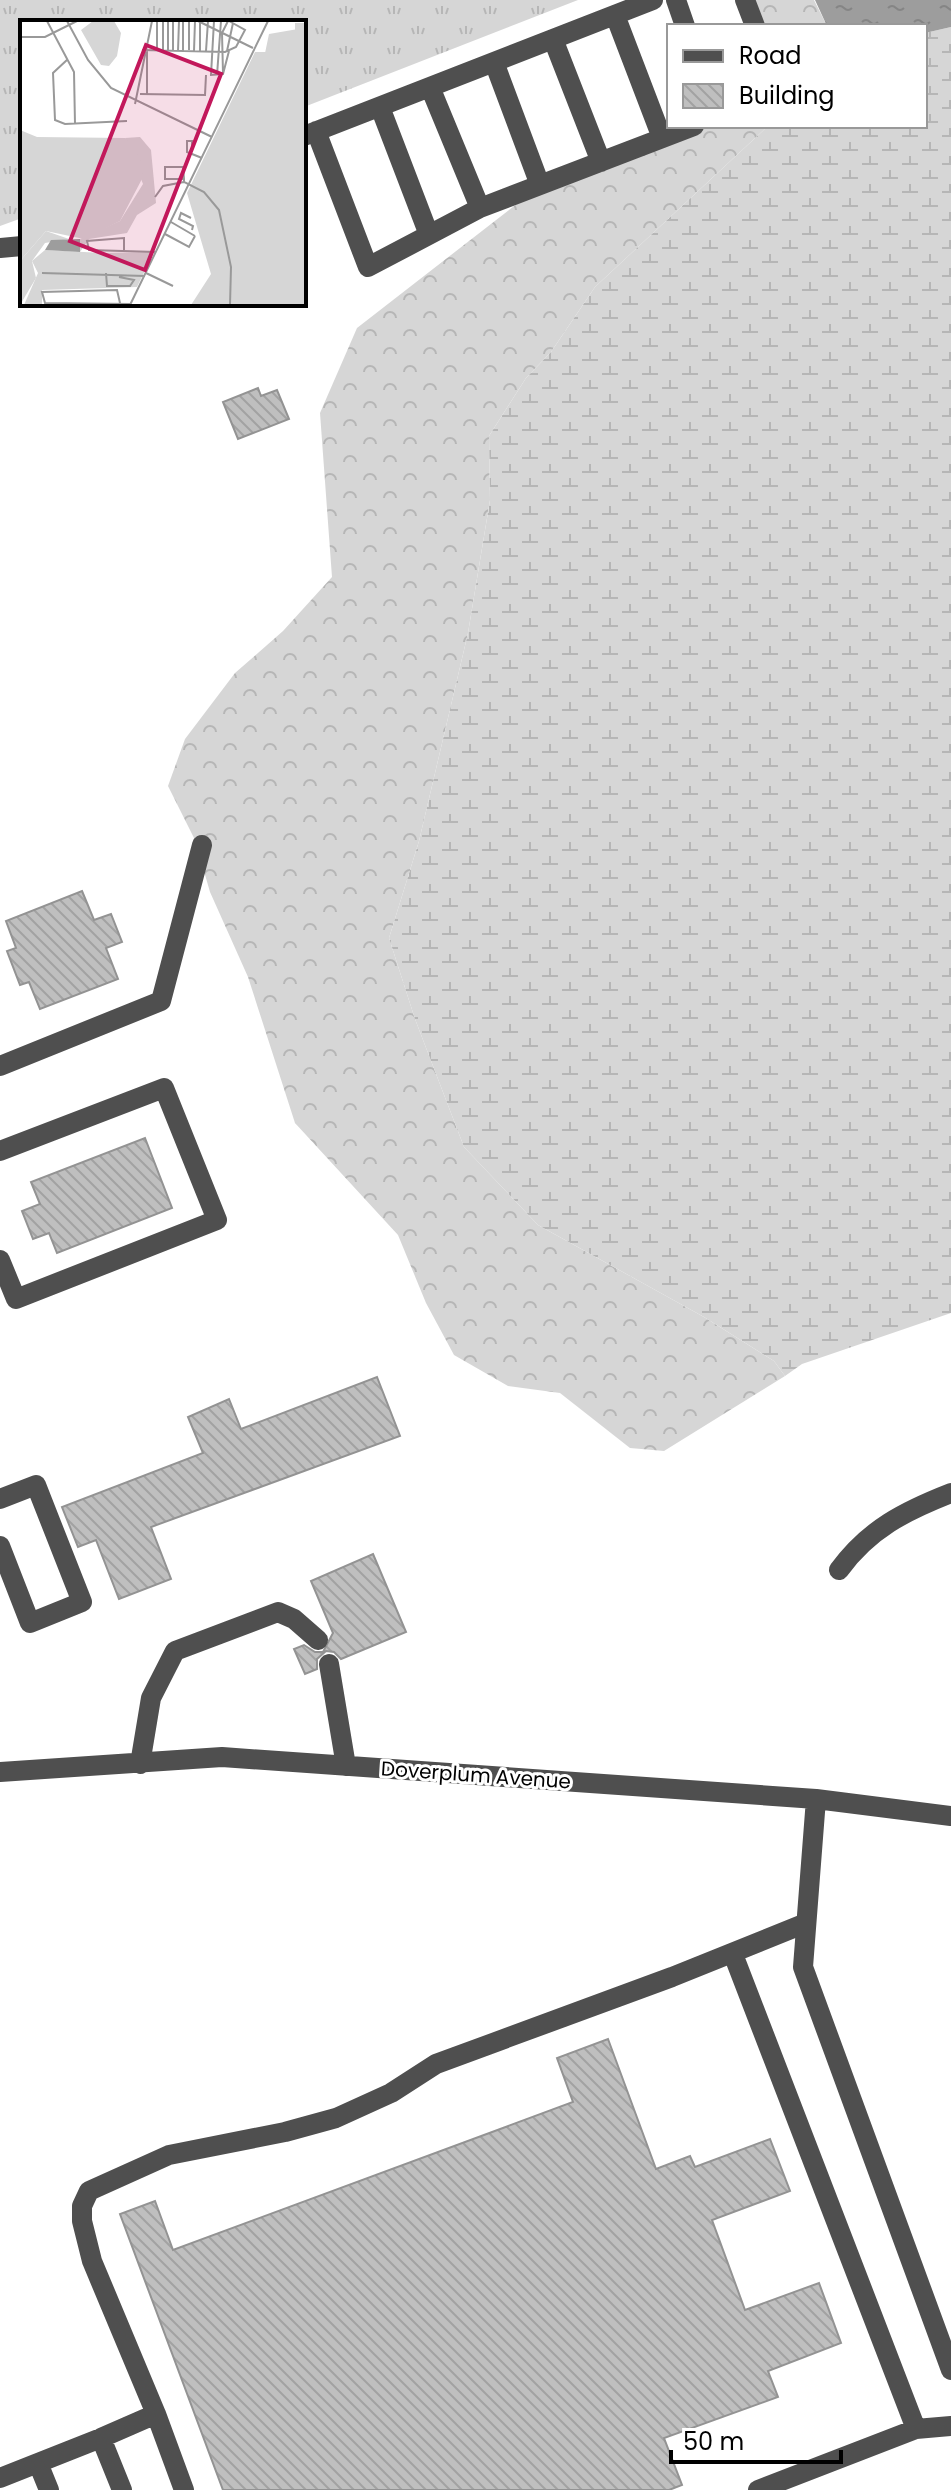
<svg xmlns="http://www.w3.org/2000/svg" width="951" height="2490" viewBox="0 0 951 2490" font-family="Poppins,sans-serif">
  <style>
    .grass { fill: url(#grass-tufts) }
    .forest { fill: url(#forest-crowns) }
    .wetland { fill: url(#wetland-marsh) }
    .water { fill: url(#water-ripples) }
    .building { fill: url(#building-back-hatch); stroke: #939393; stroke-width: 2 }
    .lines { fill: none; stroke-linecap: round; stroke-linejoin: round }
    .minor { stroke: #4f4f4f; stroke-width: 20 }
    .labels { text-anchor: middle; stroke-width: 6; stroke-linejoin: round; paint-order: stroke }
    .street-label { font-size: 20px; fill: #000; stroke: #fff }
    .inset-road { fill: none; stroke: #999; stroke-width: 2 }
    .view { fill: #c2185b; fill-opacity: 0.15; stroke: #c2185b; stroke-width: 4 }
    .inset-edge { fill: none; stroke: #000; stroke-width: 4 }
  </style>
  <defs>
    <pattern id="grass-tufts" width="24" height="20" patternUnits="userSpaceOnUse" patternTransform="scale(2)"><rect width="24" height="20" fill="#d6d6d6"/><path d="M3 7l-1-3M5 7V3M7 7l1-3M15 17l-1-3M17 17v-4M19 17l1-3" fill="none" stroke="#b6b6b6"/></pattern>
    <pattern id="forest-crowns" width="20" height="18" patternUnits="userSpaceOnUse" patternTransform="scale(2)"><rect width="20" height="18" fill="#d6d6d6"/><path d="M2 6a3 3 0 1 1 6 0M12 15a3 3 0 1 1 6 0" fill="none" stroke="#b6b6b6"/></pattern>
    <pattern id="wetland-marsh" width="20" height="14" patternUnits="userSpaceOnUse" patternTransform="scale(2)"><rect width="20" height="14" fill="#d6d6d6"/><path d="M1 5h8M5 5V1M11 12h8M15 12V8" fill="none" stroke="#b6b6b6"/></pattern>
    <pattern id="water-ripples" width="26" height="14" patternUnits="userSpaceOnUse" patternTransform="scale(2)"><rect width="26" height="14" fill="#9d9d9d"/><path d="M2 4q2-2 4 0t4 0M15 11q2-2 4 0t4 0" fill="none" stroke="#858585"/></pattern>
    <pattern id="building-back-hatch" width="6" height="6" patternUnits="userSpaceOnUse" patternTransform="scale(2)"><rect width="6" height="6" fill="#bfbfbf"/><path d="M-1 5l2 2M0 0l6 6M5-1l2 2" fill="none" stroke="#a2a2a2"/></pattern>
  </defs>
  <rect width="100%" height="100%" fill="#fff"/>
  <path class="grass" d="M0 0H578L304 107V22H22V218L0 226Z"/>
  <path class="forest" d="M754 0H814L827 26H764Z
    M688 126H768L595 287 551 352 526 378 489 436 490 500 468 633 419 841 389 938 415 1019 464 1147 538 1225 704 1317 774 1361 785 1376 664 1451 630 1448 560 1393 508 1386 454 1355 426 1303 398 1235 295 1123 248 977 210 892 195 840 168 786 185 739 235 673 283 631 332 577 320 413 357 328 536 189Z"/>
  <path class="wetland" d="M951 27V1313L802 1364 785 1376 774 1361 704 1317 538 1225 464 1147 415 1019 389 938 419 841 468 633 490 500 489 436 526 378 551 352 595 287 768 126H925V33Z"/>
  <path class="water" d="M815 0H951V27L925 33V26H827Z"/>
  <path class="building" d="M258 388 261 396 277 390 289 419 238 439 223 402Z
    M82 891 94 920 111 914 122 942 106 948 118 979 40 1009 29 982 20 985 7 951 16 948 6 921Z
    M145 1138 172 1208 57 1253 49 1233 33 1239 22 1211 40 1204 31 1182Z
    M377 1377 400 1436 151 1527 171 1579 119 1599 96 1540 78 1547 62 1507 203 1453 188 1417 229 1399 241 1429Z
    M373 1554 406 1632 341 1659 334 1652 326 1651 317 1659V1669L305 1674 294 1649 304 1645 315 1652H323L333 1633 311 1581Z
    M608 2039 656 2169 690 2156 695 2167 770 2139 790 2191 712 2220 745 2310 819 2283 841 2343 768 2371 778 2397 664 2438 682 2485 669 2490H223L120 2214 155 2201 173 2250 573 2102 557 2058Z"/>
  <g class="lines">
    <path class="minor" d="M676 0 685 26
      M745 0 755 26
      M615 15 662 138
      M553 39 601 162
      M494 62 540 185
      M430 87 480 208
      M380 107 429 235
      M316 131 368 267 480 208 694 126
      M304 136 653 0
      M0 248 22 246
      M0 1066 161 1001 202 845
      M0 1151 164 1088 217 1220 16 1299 0 1260
      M0 1499 36 1485 82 1602 30 1623 0 1546
      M839 1570C869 1529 905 1511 951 1493
      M329 1664 346 1766
      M140 1764 151 1698 175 1651 278 1612 294 1619 318 1640
      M0 1772 222 1757 816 1799 951 1816
      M816 1799 803 1967 951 2370
      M733 1954 916 2429
      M156 2414 92 2261 82 2221V2206L89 2191 169 2155 285 2132 336 2118 391 2093 436 2064 672 1977 806 1923
      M101 2438 156 2414 184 2490
      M38 2463 49 2490
      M0 2478 101 2438 122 2490
      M758 2490 916 2429 951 2426"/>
  </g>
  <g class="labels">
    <g class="street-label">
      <text transform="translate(476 1775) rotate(4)" y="7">Doverplum Avenue</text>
    </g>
  </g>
  <g transform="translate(20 20)">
    <rect width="286" height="286" fill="#fff"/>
    <path d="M25 230 83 233 134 232 117 267 22 270V284L66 285H4L18 253 12 241Z" fill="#d6d6d6"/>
    <path d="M120 117 131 130 136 183 117 195 107 213 69 219 60 232V219L100 201 123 164 105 118ZM26 211 49 219 25 223 12 241 16 258 0 285V241Z" fill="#d6d6d6"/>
    <path d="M73 1H94L101 13 97 36 89 46 81 45 61 10ZM278 9 286 62 244 38 249 14ZM0 110 17 117 105 118 120 137 123 157 100 201 64 219 26 211 0 241Z" fill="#d6d6d6"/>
    <path d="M275 3H286V285H171L191 254 167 173 235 32H275Z" fill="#d6d6d6"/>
    <path d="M60 219V232L25 230 31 220Z" fill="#9d9d9d"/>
    <path class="inset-road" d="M27 1 54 52 55 104M47 1 68 40 91 68 192 117M169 1V30M178 1 233 28M194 1 191 55 203 54 209 31M0 17H25L57 1M122 30 205 32 216 27 225 10 209 1M143 30V1M153 30V1M127 31V74M137 31V1M148 31V1M158 31 159 1M163 31V1M174 31 175 1M180 31V1M186 31 188 1M207 31 213 3M48 39 33 53 35 100 45 104 107 101M203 53 202 13 208 1M197 55 201 1M120 74 185 75 186 55M115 84 132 1M172 132V121H167V132L182 138M164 159H145V147H163L164 159V162L184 172 199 190 211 247 210 285M135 177 143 166 164 162M171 198 161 193 159 199 173 206 172 210M151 202 175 216M145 214 169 227 175 216M104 230V218L67 221 69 230 136 232M22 253 125 256M86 253 87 266H110L114 260 99 257M126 253 153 266M100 283 97 270 22 272 25 283 111 284M110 285 248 1"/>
    <path class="view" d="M126 25 201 54 125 250 50 221Z"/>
    <rect width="286" height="286" class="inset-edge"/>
  </g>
  <rect x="667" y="24" width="260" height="104" fill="#ffffff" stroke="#999999" stroke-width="2"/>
  <rect x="683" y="50" width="40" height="12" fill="#4f4f4f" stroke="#999999" stroke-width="2"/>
  <text x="739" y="64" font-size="24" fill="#000000">Road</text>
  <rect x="683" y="84" width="40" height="24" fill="url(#building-back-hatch)" stroke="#999999" stroke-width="2"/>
  <text x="739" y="104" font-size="24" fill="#000000">Building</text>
  <path d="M671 2450v12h170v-12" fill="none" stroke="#000000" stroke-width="4"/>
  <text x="683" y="2450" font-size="24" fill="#000000" stroke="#ffffff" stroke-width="6" paint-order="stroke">50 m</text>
</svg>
